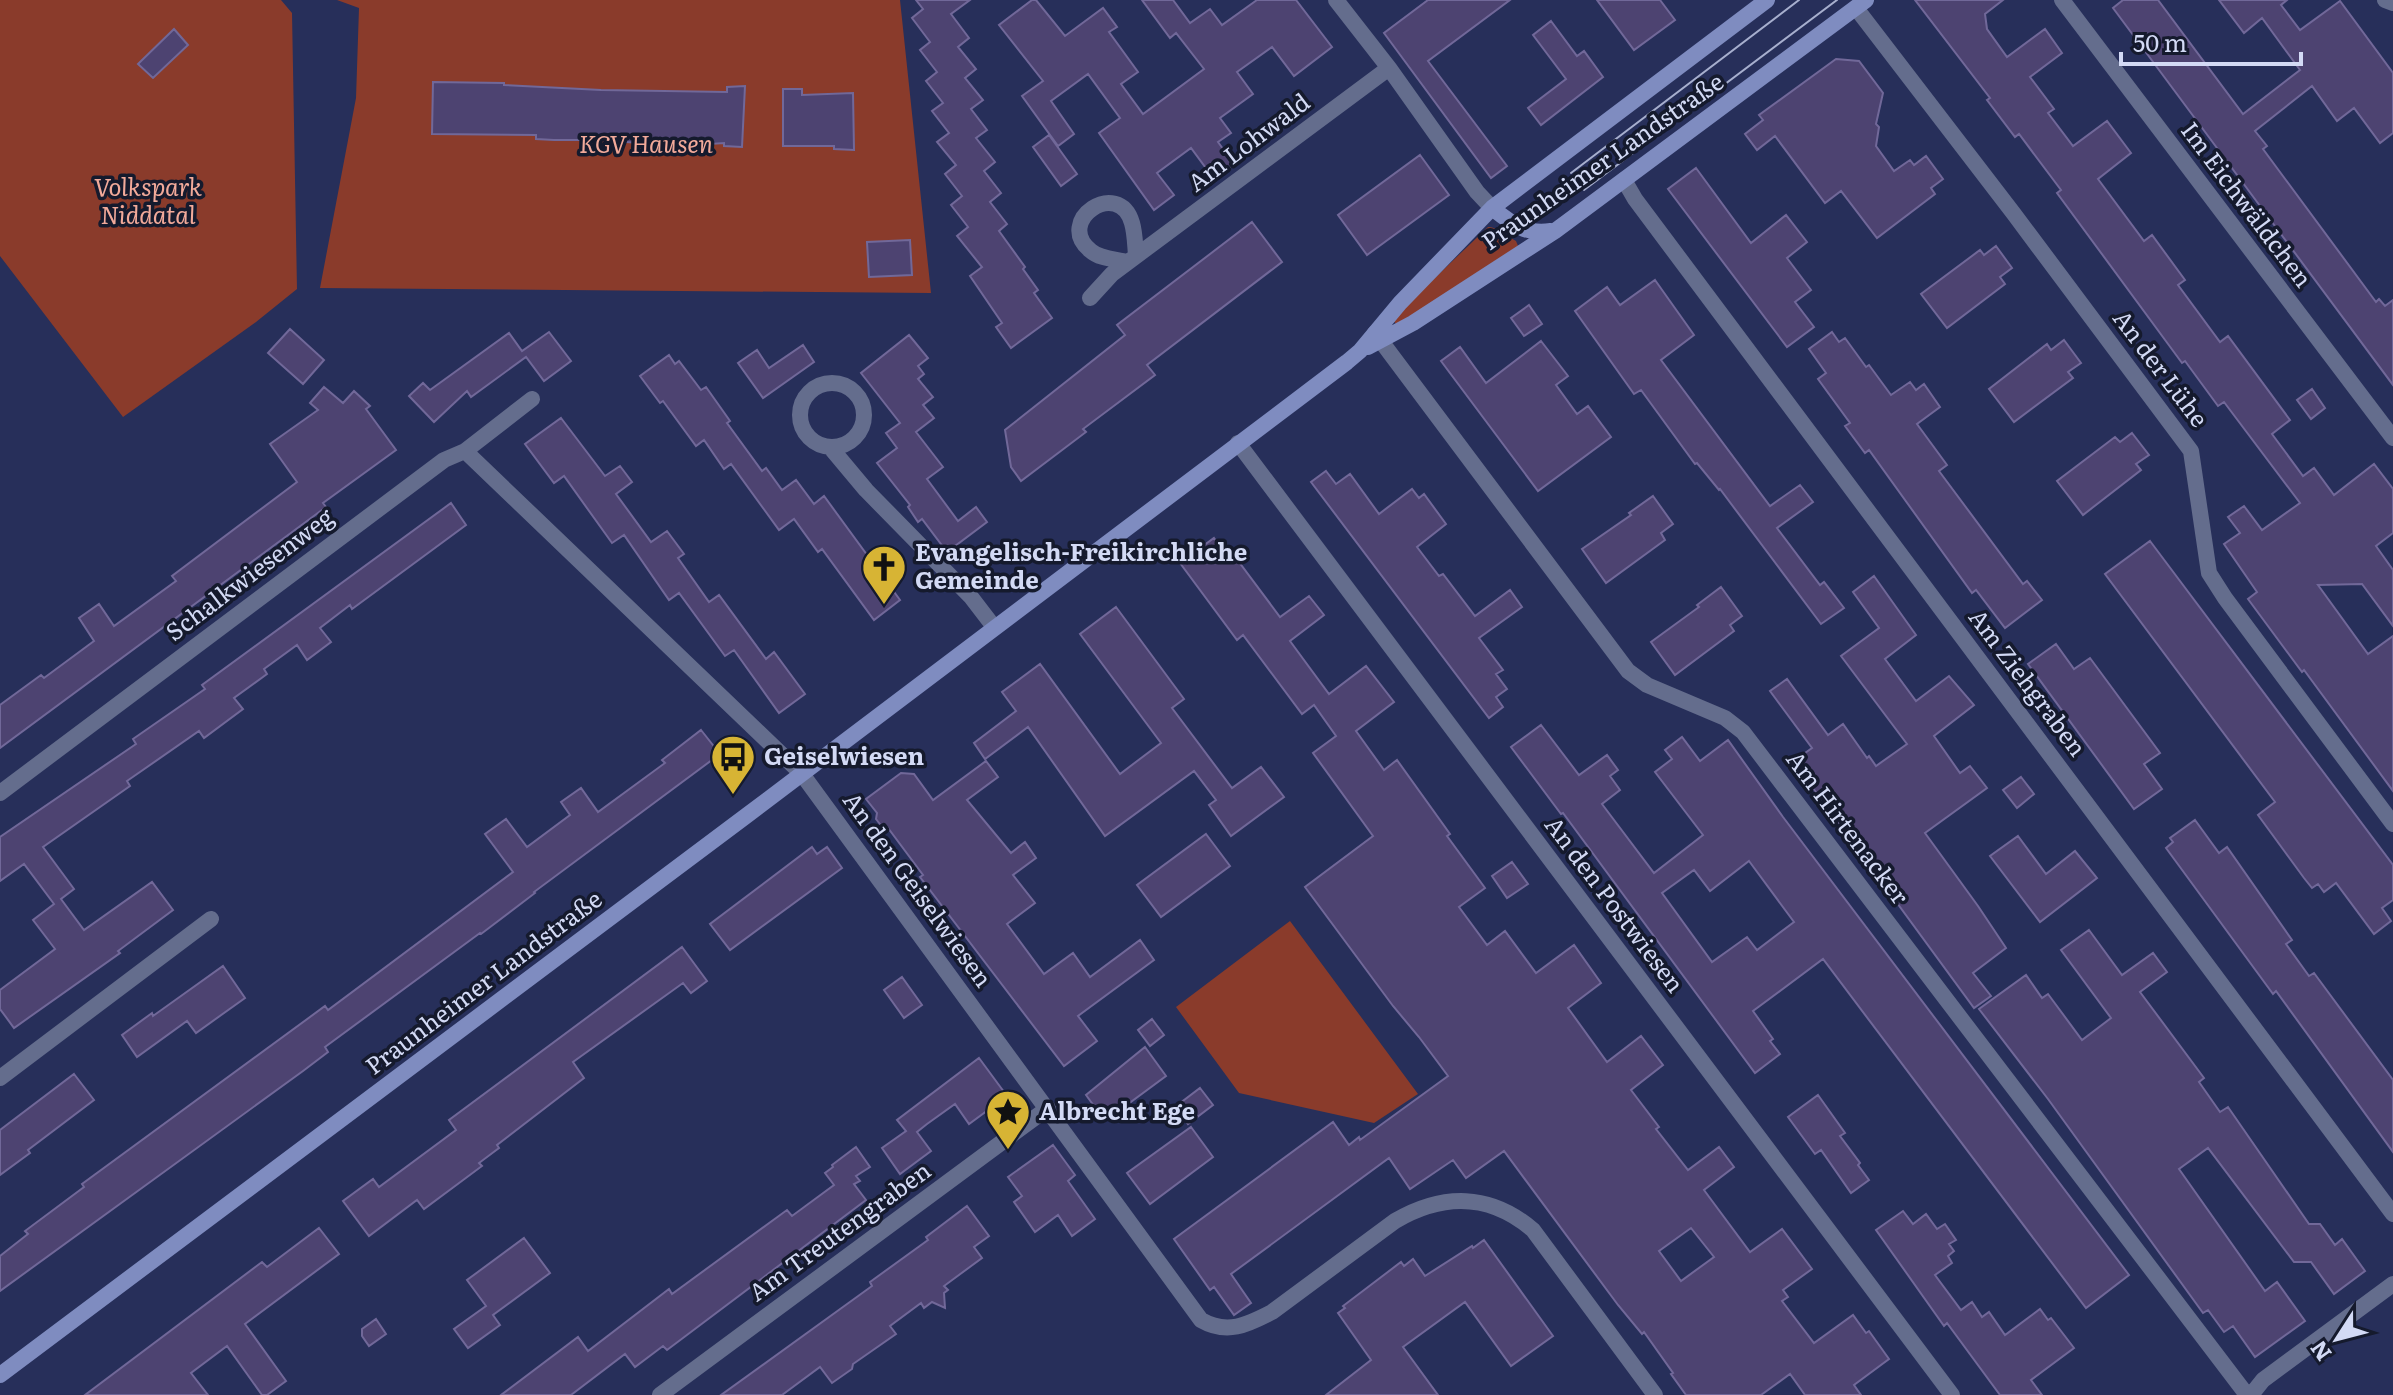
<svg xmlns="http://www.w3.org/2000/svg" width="2393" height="1395" viewBox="0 0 2393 1395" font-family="Literata,serif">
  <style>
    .green { fill: #8a3b2b }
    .building { fill: #4d4371; stroke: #716899; stroke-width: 2; fill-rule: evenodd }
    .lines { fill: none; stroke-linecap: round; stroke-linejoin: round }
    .street { stroke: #646d8d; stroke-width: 16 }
    .secondary { stroke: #7f8cc0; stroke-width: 16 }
    .tram { stroke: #a7afce; stroke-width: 2 }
    .labels { text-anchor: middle; stroke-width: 7; stroke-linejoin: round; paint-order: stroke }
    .street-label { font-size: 24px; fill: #d3daf5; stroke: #151a2d }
    .park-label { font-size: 24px; font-style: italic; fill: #f2aa9a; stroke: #151a2d }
    .poi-label { font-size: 24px; font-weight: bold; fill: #d3daf5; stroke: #151a2d; text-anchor: start }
  </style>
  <rect width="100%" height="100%" fill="#272f5a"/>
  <path class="green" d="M0 0H281L292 13 297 289 256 322 123 417 0 256Z
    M337 0H900L931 293 320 288 356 98 359 8Z
    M1488 227C1496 226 1508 237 1516 241L1518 246 1397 325 1392 319Z
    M1290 921 1418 1094 1374 1123 1239 1093 1176 1007Z"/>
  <path class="building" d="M916 0H970L951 14 969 38 958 47 976 69 965 78 983 100 971 109 987 130 976 138 995 162 984 171 1001 193 990 202 1007 224 999 231 1025 267 1023 269 1038 290 1034 293 1052 318 1011 348 996 327 1002 323 970 276 982 267 957 236 968 227 951 205 962 196 945 174 956 165 937 142 949 133 932 111 943 103 926 81 937 72 920 50 930 42 912 18 923 9Z
    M1032 0H1036L1065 36 1103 8 1117 27 1109 32 1138 72 1121 84 1143 114 1204 69 1176 33 1170 38 1142 0H1173L1190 23 1210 9 1222 25 1257 0H1296L1332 47 1294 76 1272 47 1237 72 1253 94 1220 118 1231 133 1218 142 1234 164 1214 179 1191 148 1157 173 1174 195 1154 210 1099 133 1120 118 1088 74 1051 101 1074 134 1058 146 1022 96 1043 81 999 25Z
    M1428 0H1510L1428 61 1507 166 1491 178 1384 33Z
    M1597 0H1660L1675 20 1634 50Z
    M1915 0H2003L1985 14 1987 29 2007 57 2045 29 2062 53 2030 77 2054 109 2048 113 2073 146 2107 121 2131 153 2098 179 2144 241 2152 235 2185 280 2178 285 2220 342 2228 336 2290 420 2272 434 2303 476 2314 468 2334 495 2374 464 2393 489V533L2376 546 2393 570V626L2362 584 2318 585 2368 654 2393 636V791L2304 670 2302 672 2248 599 2257 592 2224 544 2240 533 2228 517 2244 506 2262 530 2300 503 2224 402 2218 406 2185 361 2182 363 2057 193 2061 190 2019 134 2015 137 1987 100 1990 98Z
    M2123 0H2158L2243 114 2300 70 2262 18 2244 33 2219 0H2287L2281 5 2300 30 2340 1 2393 73V133L2380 143 2354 108 2337 121 2312 86 2255 131 2267 146 2263 149 2376 302 2379 299 2385 306 2393 300V385L2113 8Z
    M1551 21 1577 56 1584 51 1603 77 1541 125 1528 108 1566 79 1533 35Z
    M174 29 188 45 153 78 138 64Z
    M1836 59 1859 61 1883 93 1876 124 1879 127 1876 146 1894 171 1910 160 1914 165 1926 156 1943 179 1931 188 1935 194 1877 238 1841 191 1825 203 1775 136 1757 150 1745 134 1763 120 1759 115Z
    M433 82 504 83V85L601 90 727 92V87L745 86 742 147 724 146V143L679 146 600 140H554L536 139V135L432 134Z
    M783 89H802V95L853 93 854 150 834 149V146H783Z
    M1049 135 1077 174 1061 186 1033 147Z
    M1420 155 1449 195 1367 255 1338 215Z
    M1696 168 1751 243 1786 215 1807 242 1787 258 1811 290 1795 302 1814 327 1787 347 1668 189Z
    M1252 222 1282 262 1147 365 1155 375 1083 429 1086 432 1021 481 1011 467 1005 430 1125 335 1117 325Z
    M910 240 912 275 869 277 867 242Z
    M1996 246 2012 268 2000 277 2005 284 1947 328 1921 294 1980 250 1984 255Z
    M1655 280 1694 335 1661 360 1770 506 1800 485 1813 502 1777 528 1820 585 1824 582 1844 608 1821 624 1720 489 1719 490 1697 463 1695 464 1641 390 1634 394 1575 311 1607 287 1620 305Z
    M1529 305 1542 324 1524 336 1511 318Z
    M290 329 324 360 303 384 268 353Z
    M549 332 571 361 544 381 526 357 471 397 467 391 434 422 409 396 423 383 430 390 509 333 522 351Z
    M1832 332 1839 342 1845 338 1866 367 1869 365 1891 395 1910 382 1916 390 1924 384 1940 407 1917 424 1947 465 1939 471 2023 584 2027 581 2042 600 2005 628 1976 590 1972 593 1869 450 1865 453 1845 426 1850 423 1818 379 1826 373 1809 349Z
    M909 335 928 358 918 366 924 374 918 379 933 397 923 405 934 418 916 432 943 467 927 479 958 521 976 507 987 522 947 552 922 519 918 522 908 507 910 505 877 463 897 448 886 433 900 423 861 373Z
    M2064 340 2081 363 2068 372 2073 378 2014 422 1989 389 2047 344 2051 350Z
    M1541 341 1568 376 1556 385 1577 414 1588 406 1611 437 1538 491 1441 361 1460 347 1486 383Z
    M803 345 814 362 763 398 738 363 757 350 769 368Z
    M669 355 675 364 679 361 701 390 706 387 730 421 727 423 762 471 766 468 782 490 796 480 814 504 824 496 900 600 874 620 822 549 818 552 794 519 779 530 731 464 724 469 704 440 696 446 663 401 660 403 640 376Z
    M324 387 343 403 354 391 370 406 366 409 396 450 323 503 326 507 0 748V705L41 675 44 678 94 641 79 618 99 604 114 626 176 581 172 576 297 482 270 444 318 410 310 403Z
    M2312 389 2325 408 2311 419 2297 400Z
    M561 418 605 476 620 466 632 482 616 494 651 542 667 531 684 554 678 558 709 602 719 595 766 659 774 652 805 694 779 713 734 650 725 656 679 593 669 600 624 535 612 543 564 476 554 483 525 444Z
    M2132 433 2149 455 2136 464 2141 470 2083 515 2057 481 2115 437 2120 442Z
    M1326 471 1336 484 1350 474 1379 514 1412 489 1419 498 1424 494 1446 524 1417 547 1439 576 1443 574 1475 616 1510 590 1522 607 1479 638 1503 670 1496 674 1507 689 1496 697 1503 707 1489 718 1311 482Z
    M1653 496 1673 524 1661 533 1665 540 1606 583 1582 549 1631 515 1629 513Z
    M451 503 466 525 352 609 350 605 320 628 331 642 307 660 297 645 264 669 267 674 234 698 243 709 204 738 199 731 127 781 130 786 43 847 74 889 61 899 84 930 152 882 173 910 118 951 120 953 14 1028 0 1009V990L55 949 33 920 54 904 24 864 0 881V837L136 744 133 739 205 689 202 685Z
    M1214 538 1223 550 1227 546 1280 617 1309 596 1324 615 1290 641 1329 694 1366 666 1394 702 1356 731 1384 770 1397 760 1450 834 1447 836 1485 888 1459 907 1487 945 1505 931 1536 973 1574 945 1601 983 1568 1008 1607 1062 1641 1036 1663 1065 1631 1090 1659 1127 1656 1129 1688 1170 1719 1147 1734 1167 1704 1190 1750 1252 1782 1229 1812 1269 1783 1290 1788 1297 1782 1301 1814 1343 1853 1315 1866 1333 1869 1331 1889 1359 1854 1385 1861 1395H1805L1790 1374 1761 1395H1686L1671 1374 1673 1373 1644 1332 1642 1334 1618 1305 1504 1151 1466 1178 1453 1160 1410 1189 1389 1158 1231 1274 1251 1303 1234 1315 1214 1287 1210 1290 1174 1239 1333 1122 1349 1145 1359 1137 1360 1140 1448 1076 1419 1037 1393 1006 1305 887 1373 836 1313 753 1336 736 1314 705 1302 714 1243 635 1237 640 1180 563ZM1691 1228 1714 1257 1681 1281 1659 1251Z
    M2150 541 2393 865V900L2382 908 2391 921 2374 934 2336 883 2324 892 2318 884 2312 888 2304 878 2258 815 2275 802 2105 574Z
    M1874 576 1916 635 1885 659 1916 701 1949 676 1974 705 1934 736 1960 773 1970 766 1987 788 1925 833 1978 906 2006 948 1973 973 1991 996 1974 1008 1807 780 1805 781 1791 763 1812 748 1770 691 1787 679 1828 735 1843 724 1867 758 1869 756 1876 766 1907 744 1841 656 1879 628 1853 592Z
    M1721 587 1742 616 1730 625 1734 631 1675 675 1651 642 1699 607 1697 605Z
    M1116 607 1184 699 1172 708 1232 788 1261 767 1284 797 1231 836 1209 805 1216 800 1194 771 1105 836 1028 727 985 759 974 743 1016 711 1002 692 1040 664 1120 774 1161 743 1080 634Z
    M2056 644 2074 669 2090 658 2160 753 2144 764 2162 789 2134 809 2028 664Z
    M1541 725 1579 775 1607 755 1618 770 1610 776 1620 790 1602 804 1654 873 1703 835 1655 772 1672 759 1665 750 1682 737 1700 761 1728 740 1783 817 2129 1275 2086 1308 1823 959 1753 1011 1773 1039 1770 1041 1780 1054 1755 1073 1563 813 1561 814 1511 747ZM1749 861 1794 922 1757 950 1747 937 1712 962 1662 893 1694 870 1710 891Z
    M701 730 720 754 534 892 535 893 481 934 480 933 325 1047 328 1052 303 1071 0 1291V1256L28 1234 25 1231 84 1187 82 1184 325 1006 328 1010 513 872 485 834 506 819 527 847 570 815 561 802 581 788 598 812 665 763 662 760Z
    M986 761 998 777 967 800 1011 853 1025 842 1036 858 1013 875 1035 903 1007 924 1044 974 1073 953 1090 977 1140 940 1154 960 1078 1016 1097 1041 1064 1066 920 877 923 875 888 828H883L876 819 877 813 866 799 901 773 914 774 933 800Z
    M2021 777 2034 794 2017 808 2003 790Z
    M2195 820 2219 853 2227 847 2292 940 2286 944 2309 976 2314 973 2393 1080V1152L2276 991 2273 994 2166 848 2173 842 2170 838Z
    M1206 834 1230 866 1161 917 1137 885Z
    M2018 836 2046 874 2075 851 2097 878 2040 922 1990 856Z
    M812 847 817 854 827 847 842 868 730 950 710 924Z
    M1512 862 1528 884 1507 898 1492 876Z
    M2089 930 2122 975 2153 953 2167 972 2140 992 2204 1078 2199 1082 2220 1112 2228 1107 2309 1224H2320L2335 1245 2342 1239 2365 1271 2334 1294 2311 1262H2294L2208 1148 2179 1169 2265 1291 2277 1282 2305 1321 2255 1357 2233 1326 2224 1332 2208 1310 2203 1313 2048 1099 1979 1009 2026 975 2042 998 2048 994 2082 1040 2111 1018 2061 950Z
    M682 947 707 981 691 993 683 983 573 1062 584 1078 497 1145 499 1148 479 1163 482 1166 424 1209 417 1200 369 1236 343 1201 373 1179 379 1187 456 1130 449 1120Z
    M223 966 245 998 196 1033 187 1021 137 1057 122 1035 152 1013 153 1016Z
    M902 977 922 1005 904 1018 884 990Z
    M1152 1019 1164 1035 1150 1046 1138 1030Z
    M1145 1047 1166 1076 1105 1121 1086 1095Z
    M979 1058 1007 1096 969 1124 955 1104 927 1124 917 1132 931 1151 900 1174 882 1148 906 1131 897 1120Z
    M74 1074 94 1100 28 1150 30 1153 0 1175V1130Z
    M1200 1088 1213 1105 1188 1124 1175 1107Z
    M1818 1095 1845 1133 1840 1136 1860 1163 1858 1165 1869 1180 1851 1193 1821 1150 1815 1154 1788 1117Z
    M1191 1127 1213 1157 1150 1204 1127 1173Z
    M1053 1145 1075 1175 1068 1181 1095 1219 1072 1236 1058 1215 1035 1232 1014 1202 1022 1196 1008 1177Z
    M856 1147 870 1167 856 1176 860 1181 854 1184 866 1200 667 1350 663 1346 635 1367 625 1354 571 1395H501L578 1337 588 1351 669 1289 672 1294 787 1210 792 1216 834 1185 825 1173 833 1167 832 1165Z
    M967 1206 989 1236 974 1247 982 1258 944 1286 948 1290 944 1293 945 1308 932 1302 924 1308 921 1303 890 1326 896 1334 853 1364 852 1369 832 1383 820 1367 782 1395H721L872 1286 870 1282 928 1240 926 1237Z
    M1903 1211 1913 1224 1926 1214 1937 1229 1945 1224 1956 1240 1949 1244 1954 1251 1948 1256 1952 1263 1935 1275 1961 1310 1972 1302 1982 1317 1989 1312 2005 1335 2040 1309 2048 1320 2051 1318 2074 1348 2031 1380 2042 1395H2000L1947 1323 1944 1326 1876 1230Z
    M319 1228 339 1254 245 1324 286 1381 267 1395H262L227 1346 191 1373 208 1395H85L262 1262 267 1267Z
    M524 1238 550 1273 493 1315 500 1325 468 1348 454 1329 486 1306 467 1280Z
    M1484 1240 1553 1336 1511 1366 1465 1302 1403 1347 1438 1395H1326L1371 1360 1338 1313 1345 1308 1343 1306 1401 1262 1404 1266 1413 1259 1425 1276 1472 1246 1473 1248Z
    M376 1319 386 1334 369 1346 362 1336V1329Z"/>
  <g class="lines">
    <path class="street" d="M1336 0 1389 68 1477 192 1492 208
      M2062 0 2393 438
      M2385 0 2393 3
      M1856 8 2014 214 2191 451 2209 573 2225 598 2393 824
      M1624 180 1635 199 2393 1214
      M1127 262C1116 259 1100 259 1091 251 1053 221 1119 177 1132 223 1135 233 1135 245 1136 255
      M1090 298 1112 274 1389 68
      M1375 333 1628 671 1647 685 1725 718 1743 732 2247 1395
      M800 415a32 32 0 1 1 64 0a32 32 0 1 1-64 0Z
      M1238 443 1952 1395
      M830 447 866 490 971 597 994 627
      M465 451 802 774 1201 1320C1227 1335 1247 1325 1272 1312L1395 1221C1443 1193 1490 1193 1533 1230L1655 1395
      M0 793 444 460 465 451 532 399
      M0 1078 211 919
      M660 1395 1048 1108
      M2251 1395 2263 1380 2393 1284"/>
    <path class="secondary" d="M1492 208C1512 224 1525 235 1551 231
      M1368 347 1413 323 1555 231 1866 0
      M0 1375 746 816 1347 362 1360 351 1400 303 1492 208 1767 0"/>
    <path class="tram" d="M1571 173 1799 0
      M1584 190 1837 0"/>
  </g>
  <defs>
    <g id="church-pin" transform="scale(2.3)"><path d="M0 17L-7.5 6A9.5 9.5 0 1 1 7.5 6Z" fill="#d7b434" stroke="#151a2d"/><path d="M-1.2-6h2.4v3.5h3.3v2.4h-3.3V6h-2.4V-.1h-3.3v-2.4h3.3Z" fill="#111"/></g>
    <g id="bus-pin" transform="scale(2.3)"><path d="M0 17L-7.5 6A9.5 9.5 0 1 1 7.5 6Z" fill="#d7b434" stroke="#151a2d"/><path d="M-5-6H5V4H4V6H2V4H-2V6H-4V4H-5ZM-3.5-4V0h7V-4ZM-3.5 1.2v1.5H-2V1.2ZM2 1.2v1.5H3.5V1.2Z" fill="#111"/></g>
    <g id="sight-pin" transform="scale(2.3)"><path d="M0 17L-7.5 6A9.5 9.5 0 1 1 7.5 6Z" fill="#d7b434" stroke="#151a2d"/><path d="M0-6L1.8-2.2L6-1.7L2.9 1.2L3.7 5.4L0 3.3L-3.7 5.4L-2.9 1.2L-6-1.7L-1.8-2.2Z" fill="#111"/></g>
  </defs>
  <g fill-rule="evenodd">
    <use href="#church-pin" x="884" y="567"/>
    <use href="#bus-pin" x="733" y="757"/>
    <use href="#sight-pin" x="1008" y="1112"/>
  </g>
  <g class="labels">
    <g class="street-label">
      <text transform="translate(1249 143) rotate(-37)" y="8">Am Lohwald</text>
      <text transform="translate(1603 162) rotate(-35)" y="8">Praunheimer Landstraße</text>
      <text transform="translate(2246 205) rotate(53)" y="8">Im Eichwäldchen</text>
      <text transform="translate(2160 369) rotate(53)" y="8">An der Lühe</text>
      <text transform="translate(250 575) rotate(-37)" y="8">Schalkwiesenweg</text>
      <text transform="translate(2027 683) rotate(53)" y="8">Am Ziehgraben</text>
      <text transform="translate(1847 828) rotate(53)" y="8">Am Hirtenacker</text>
      <text transform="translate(917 890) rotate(54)" y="8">An den Geiselwiesen</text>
      <text transform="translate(1614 905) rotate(53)" y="8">An den Postwiesen</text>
      <text transform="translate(484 983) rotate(-37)" y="8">Praunheimer Landstraße</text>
      <text transform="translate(840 1232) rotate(-36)" y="8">Am Treutengraben</text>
    </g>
    <g class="park-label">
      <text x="646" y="153">KGV Hausen</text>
      <text x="148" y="196">Volkspark<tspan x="148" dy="28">Niddatal</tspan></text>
    </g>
    <g class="poi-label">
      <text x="915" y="561">Evangelisch-Freikirchliche<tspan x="915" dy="28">Gemeinde</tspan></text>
      <text x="764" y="765">Geiselwiesen</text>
      <text x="1039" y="1120">Albrecht Ege</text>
    </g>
  </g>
  <g transform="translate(2337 1339) rotate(234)" stroke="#151a2d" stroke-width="6" paint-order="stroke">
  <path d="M0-6L14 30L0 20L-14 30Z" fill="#d3daf5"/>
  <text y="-12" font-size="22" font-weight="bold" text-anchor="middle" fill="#d3daf5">N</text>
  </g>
  <path d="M2121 52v12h180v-12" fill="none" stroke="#d3daf5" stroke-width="4"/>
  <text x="2133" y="52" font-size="24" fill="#d3daf5" stroke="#151a2d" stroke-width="6" paint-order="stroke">50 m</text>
</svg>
